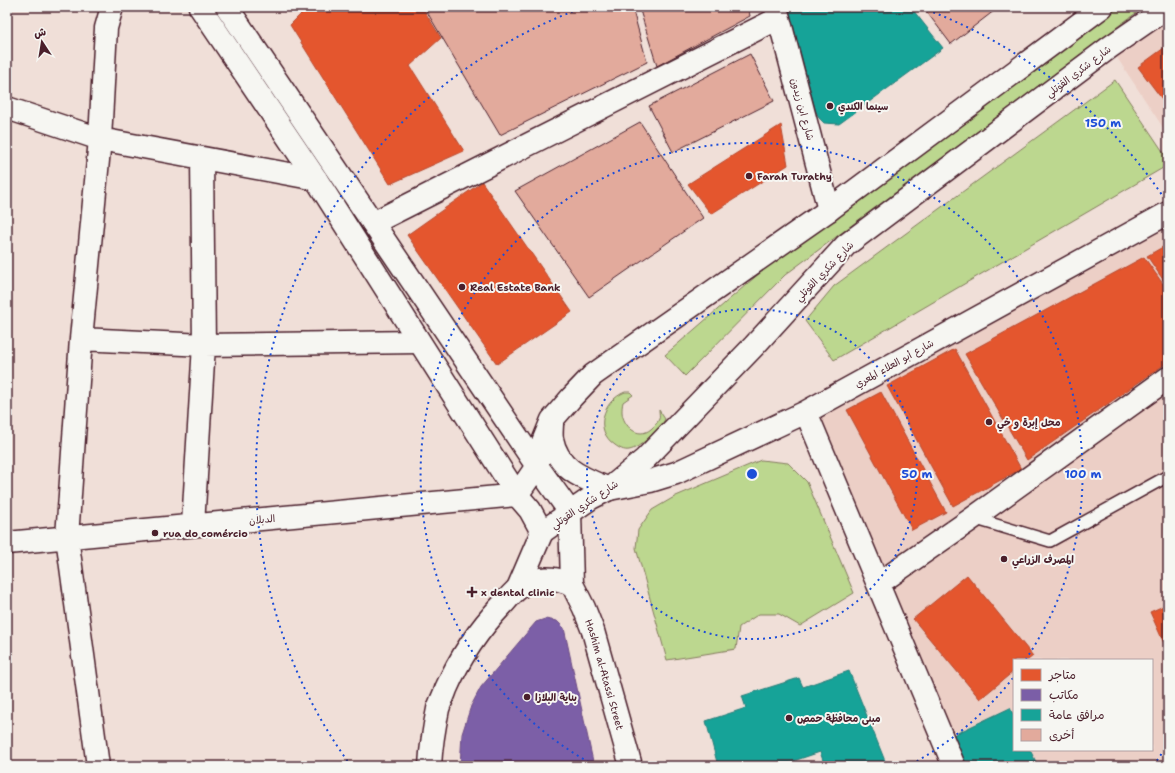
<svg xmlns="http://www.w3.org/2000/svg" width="1175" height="773" viewBox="0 0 1175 773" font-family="'Shantell Sans','Playpen Sans Arabic',sans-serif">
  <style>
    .built { fill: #eccfc6; fill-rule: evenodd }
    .green { fill: #bcd78f; stroke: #837b5d }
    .shops { fill: #e4572e; stroke: #b6462d }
    .offices { fill: #7b5ea7; stroke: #6c4b82 }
    .public { fill: #17a398; stroke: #267b77 }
    .building { fill: #e2aa9c; stroke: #4a1f2b }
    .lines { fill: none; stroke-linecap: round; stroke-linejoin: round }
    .service-casing { stroke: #4a1f2b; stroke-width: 14 }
    .minor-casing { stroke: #4a1f2b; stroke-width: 25 }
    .secondary-casing { stroke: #4a1f2b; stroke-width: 25 }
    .service { stroke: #f6f6f2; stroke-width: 11 }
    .minor { stroke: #f6f6f2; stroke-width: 22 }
    .secondary { stroke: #f6f6f2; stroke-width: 22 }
    .ring { fill: none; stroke: #1d4ed8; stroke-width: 2; stroke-dasharray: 2 4 }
    .poi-dot { fill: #4a1f2b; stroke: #f6f6f2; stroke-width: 1.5 }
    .labels { text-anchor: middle; stroke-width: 4; stroke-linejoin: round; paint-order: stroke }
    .street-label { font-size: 10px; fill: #4a1f2b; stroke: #f6f6f2 }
    .poi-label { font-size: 10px; font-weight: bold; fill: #4a1f2b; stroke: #f6f6f2; text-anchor: start }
    .centre { fill: #1d4ed8; stroke: #f6f6f2; stroke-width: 2 }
    .ring-label { font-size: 12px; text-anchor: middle; font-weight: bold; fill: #1d4ed8; stroke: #f6f6f2; stroke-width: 4; stroke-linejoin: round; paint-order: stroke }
  </style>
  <rect width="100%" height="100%" fill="#f0dfd8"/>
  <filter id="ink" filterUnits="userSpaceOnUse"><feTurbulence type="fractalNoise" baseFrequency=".025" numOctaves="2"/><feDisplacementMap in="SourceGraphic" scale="8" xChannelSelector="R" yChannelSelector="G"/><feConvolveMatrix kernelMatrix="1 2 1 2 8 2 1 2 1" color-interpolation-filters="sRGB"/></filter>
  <g filter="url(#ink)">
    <path class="built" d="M1168 7V135L1110 47Z
      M1168 213V766H951L806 412ZM1014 660H1152V750H1014Z"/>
    <path class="green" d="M1111 7H1144L785 275 685 376 665 355 799 239Z
      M1115 80 1168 159V165L834 360 805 321 834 286Z
      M625 392H630L633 395 623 402C622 406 622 409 622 412 623 426 638 440 651 429 654 426 657 424 659 419 660 416 659 413 659 410L665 419C661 428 654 435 645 441 640 445 635 449 629 450 624 451 619 448 615 445 593 430 603 401 625 392Z
      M761 460 788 463 807 482 854 593 800 626 779 614H759L739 627 736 649 667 660 636 548 638 530 652 510 676 496Z"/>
    <path class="shops" d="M308 7H422L441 38 410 66 464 151 390 184 290 25Z
      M1168 45V107L1138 67Z
      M781 125 788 165 711 214 688 184Z
      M482 182 572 312 497 364 407 235Z
      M1168 244V287L1147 256Z
      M1144 257 1168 291V362L1027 460 965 354Z
      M955 349 1021 469 953 506 887 386Z
      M881 392 946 512 912 530 847 410Z
      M967 575 1033 656 1028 660H1014V671L980 699 913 619Z
      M1168 604V652L1150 612Z"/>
    <path class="offices" d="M545 619 557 621 564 628 594 766H460L462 734 471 706 481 687 536 622Z"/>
    <path class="public" d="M788 7H905L913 10 943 48 839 124 824 123 819 118 815 109Z
      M849 671 887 766H825L820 752 779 766H718L706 721 746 708 742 696 799 678 803 687Z
      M1010 708 1014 716V750H1030L1038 766H963L949 737Z"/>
    <path class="building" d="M424 7H632L647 62 500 135Z
      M639 7H748L750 16 657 66Z
      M923 7H999L951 44Z
      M750 54 774 101 673 152 649 106Z
      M640 122 703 218 589 297 515 191Z"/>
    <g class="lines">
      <g class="service-casing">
        <path id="service" d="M973 518 1050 541 1168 476"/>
      </g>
      <g class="minor-casing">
        <path id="minor" d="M776 7 829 210
          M7 108 100 139 316 179
          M373 223 779 18
          M81 339 204 345 419 342
          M806 412 954 766
          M609 489 650 481 676 473 806 412 1168 213
          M193 525 204 345 202 158
          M7 543 517 495
          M878 584 973 518 1168 378
          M98 766 67 537 81 339 100 139 106 28 112 7"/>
      </g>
      <g class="secondary-casing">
        <g id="secondary">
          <path d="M200 7 316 179 517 495 530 510 542 532 518 588"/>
          <path id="s1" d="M227 7 537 466 570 512 572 584 584 608 593 631 631 766"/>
          <path d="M552 423C552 428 551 434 552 439 558 470 583 478 609 489"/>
          <path d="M517 495 537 466 543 442 552 420 572 397 593 375 829 210 1102 7"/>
          <path d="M542 532 591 498 609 489 645 459 754 346 846 245 1110 47 1168 7"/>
          <path d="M430 766C431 747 434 728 438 709 440 702 444 696 446 689 460 657 479 629 503 604 511 595 520 584 531 581 546 576 558 579 572 584"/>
        </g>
      </g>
      <use href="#service" class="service"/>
      <use href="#minor" class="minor"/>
      <use href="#secondary" class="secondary"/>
    </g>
  </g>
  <g class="ring">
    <circle cx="752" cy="474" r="165"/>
    <path d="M1013 678A331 331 0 0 1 910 765M594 765A331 331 0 1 1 1026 659"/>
    <path d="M1168 744A496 496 0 0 1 1153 766M351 766A496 496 0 0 1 582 8M922 8A496 496 0 0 1 1168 204"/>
  </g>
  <g class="poi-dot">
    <circle cx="830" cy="106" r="4"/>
    <circle cx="749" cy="176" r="4"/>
    <circle cx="462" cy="287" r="4"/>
    <circle cx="989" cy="422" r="4"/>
    <circle cx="155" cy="533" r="4"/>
    <circle cx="1004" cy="559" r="4"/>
    <path d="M470 586h4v4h4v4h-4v4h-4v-4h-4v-4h4z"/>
    <circle cx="527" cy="697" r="4"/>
    <circle cx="789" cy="718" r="4"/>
  </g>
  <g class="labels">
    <g class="street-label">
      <text transform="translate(1078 71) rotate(-37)" y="4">شارع شكري القوتلي</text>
      <text transform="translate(803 109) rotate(75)" y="4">شارع ابن زيدون</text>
      <text transform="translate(824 271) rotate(-46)" y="4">شارع شكري القوتلي</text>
      <text transform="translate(894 363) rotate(-29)" y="4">شارع أبو العلاء المعري</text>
      <text transform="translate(584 504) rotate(-34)" y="4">شارع شكري القوتلي</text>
      <text transform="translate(262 519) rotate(-5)" y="4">الدبلان</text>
      <text dy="4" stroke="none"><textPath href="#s1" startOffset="779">Hashim al-Atassi Street</textPath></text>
    </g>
    <g class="poi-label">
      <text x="838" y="110">سينما الكندي</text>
      <text x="757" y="180">Farah Turathy</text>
      <text x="470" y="291">Real Estate Bank</text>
      <text x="997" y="426">محل إبرة و خي</text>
      <text x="163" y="537">rua do comércio</text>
      <text x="1012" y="563">المصرف الزراعي</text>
      <text x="481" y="596">x dental clinic</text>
      <text x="535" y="701">بناية البلازا</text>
      <text x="797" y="722">مبنى محافظة حمص</text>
    </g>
  </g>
  <circle cx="752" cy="474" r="6" class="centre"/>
  <g class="ring-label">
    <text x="1103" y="127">150 m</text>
    <text x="917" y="478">50 m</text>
    <text x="1083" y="478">100 m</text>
  </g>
  <rect width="1175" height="773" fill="none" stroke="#f6f6f2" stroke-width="24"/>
  <rect x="12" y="12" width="1151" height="749" fill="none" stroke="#4a1f2b" stroke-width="1.5" filter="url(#ink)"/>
  <rect x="1013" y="659" width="140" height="92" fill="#f6f6f2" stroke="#b1a0a2"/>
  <rect x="1021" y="669" width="20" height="12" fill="#e4572e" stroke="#b1a0a2"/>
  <text x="1049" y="679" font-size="12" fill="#4a1f2b">متاجر</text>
  <rect x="1021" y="689" width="20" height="12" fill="#7b5ea7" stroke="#b1a0a2"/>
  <text x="1049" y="699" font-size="12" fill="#4a1f2b">مكاتب</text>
  <rect x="1021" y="709" width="20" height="12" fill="#17a398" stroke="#b1a0a2"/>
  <text x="1049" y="719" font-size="12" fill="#4a1f2b">مرافق عامة</text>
  <rect x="1021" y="729" width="20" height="12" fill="#e2aa9c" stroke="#b1a0a2"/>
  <text x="1049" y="739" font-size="12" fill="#4a1f2b">أخرى</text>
  <g transform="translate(42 42) rotate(348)" stroke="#f6f6f2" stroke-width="3" paint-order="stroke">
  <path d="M0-3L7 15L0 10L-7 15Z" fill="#4a1f2b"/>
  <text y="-6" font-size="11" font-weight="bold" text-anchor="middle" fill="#4a1f2b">ش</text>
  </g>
</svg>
